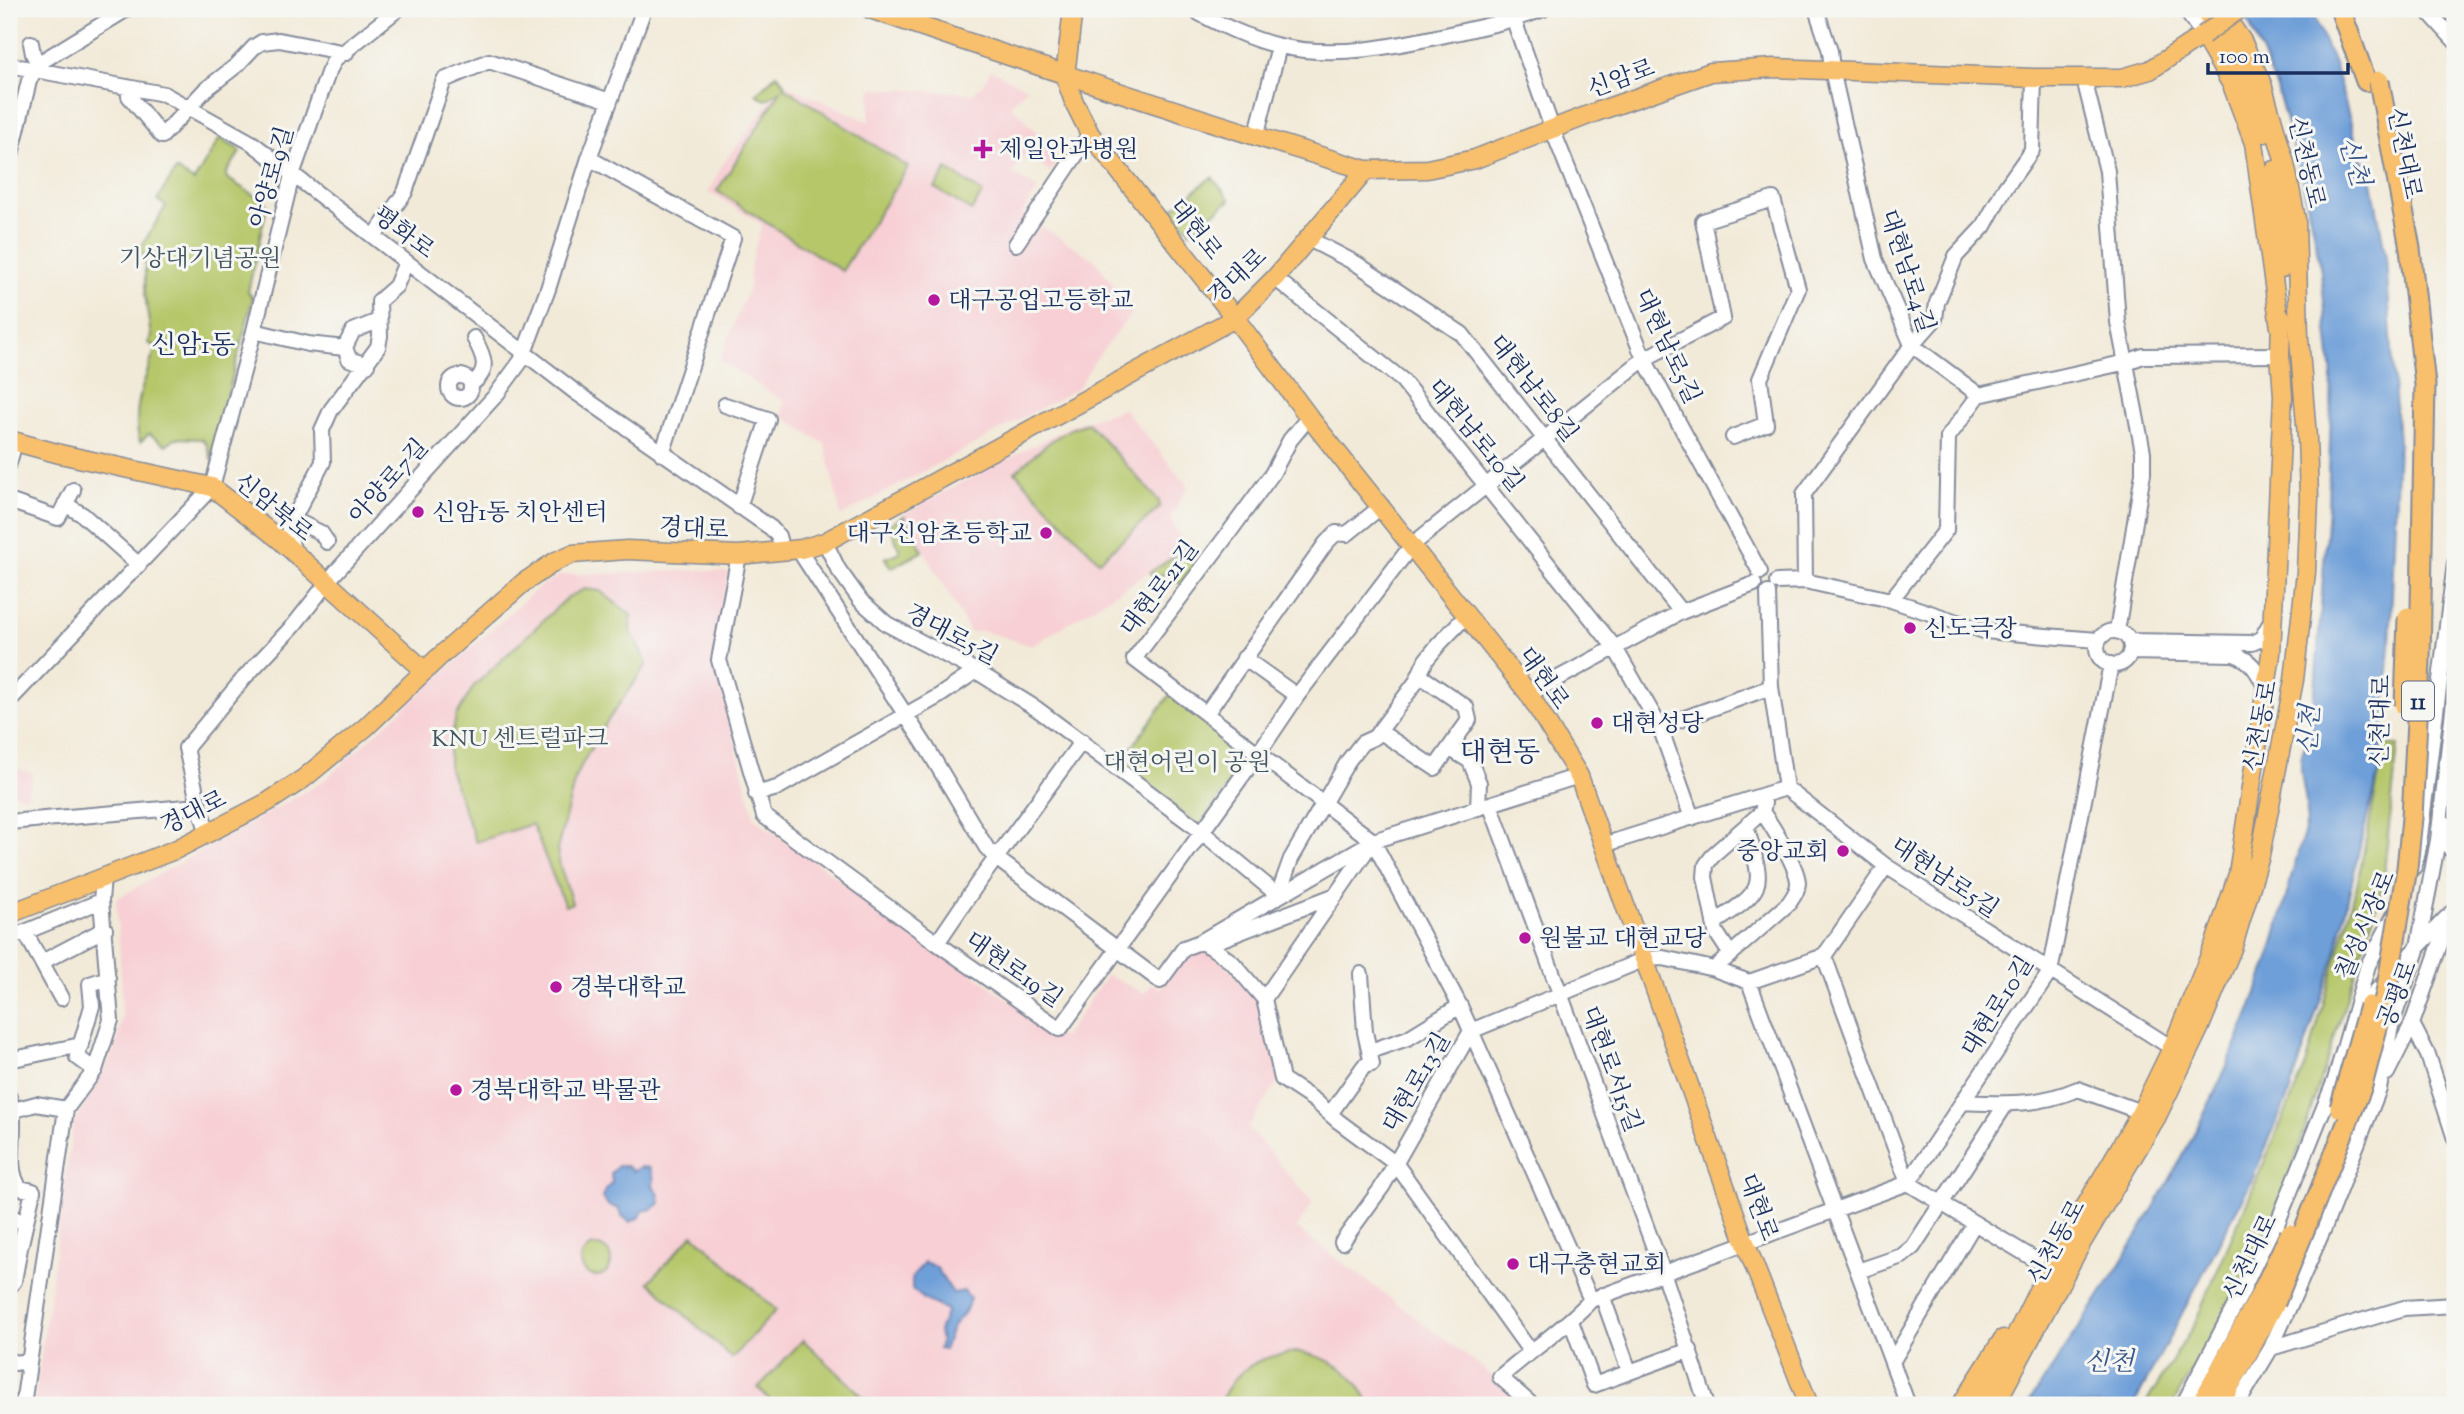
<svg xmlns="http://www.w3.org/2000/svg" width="2464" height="1414" viewBox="0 0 2464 1414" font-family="'Sorts Mill Goudy','Noto Serif KR',serif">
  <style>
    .built { fill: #f7cfd4 }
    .green { fill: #b6c76b; stroke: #687b64; stroke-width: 2 }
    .water { fill: #6e9fd8; stroke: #44679b; stroke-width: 2 }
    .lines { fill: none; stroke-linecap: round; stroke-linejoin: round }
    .minor-casing { stroke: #868c9b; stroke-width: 18 }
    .major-casing { stroke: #868c9b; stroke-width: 21 }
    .highway-casing { stroke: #868c9b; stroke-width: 23 }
    .minor { stroke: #fff; stroke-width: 14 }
    .major { stroke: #f8bf6c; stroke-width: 18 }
    .highway { stroke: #f8bf6c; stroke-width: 19 }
    .major-bridge-casing { stroke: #868c9b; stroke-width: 21; stroke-linecap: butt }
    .highway-bridge-casing { stroke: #868c9b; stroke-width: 23; stroke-linecap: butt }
    .major-bridge { stroke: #f8bf6c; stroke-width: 18 }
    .highway-bridge { stroke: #f8bf6c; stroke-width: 19 }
    .poi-dot { fill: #b5179e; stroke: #f6f6f2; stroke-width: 2.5 }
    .labels { text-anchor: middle; stroke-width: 6; stroke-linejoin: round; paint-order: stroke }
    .shield { fill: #f6f6f2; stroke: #5d6b8a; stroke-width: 2 }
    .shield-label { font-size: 23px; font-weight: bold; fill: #1b2f5e }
    .street-label { font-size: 24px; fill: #1b2f5e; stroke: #f6f6f2 }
    .poi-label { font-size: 24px; fill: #1b2f5e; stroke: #f6f6f2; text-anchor: start }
    .park-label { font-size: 24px; fill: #425561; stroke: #f6f6f2 }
    .water-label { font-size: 26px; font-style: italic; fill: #385689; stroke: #f6f6f2 }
    .neighbourhood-label { font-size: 26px; fill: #1b2f5e; stroke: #f6f6f2 }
    .quarter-label { font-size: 28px; fill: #1b2f5e; stroke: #f6f6f2 }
  </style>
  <rect width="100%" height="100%" fill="#f6f6f2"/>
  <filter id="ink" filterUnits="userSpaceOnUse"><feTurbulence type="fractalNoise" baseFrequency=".0143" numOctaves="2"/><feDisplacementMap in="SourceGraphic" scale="14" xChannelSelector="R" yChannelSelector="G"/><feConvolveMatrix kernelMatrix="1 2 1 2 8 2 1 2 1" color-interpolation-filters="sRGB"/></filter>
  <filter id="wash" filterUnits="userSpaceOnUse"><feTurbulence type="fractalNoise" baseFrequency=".00686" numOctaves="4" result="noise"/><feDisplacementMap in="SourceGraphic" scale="28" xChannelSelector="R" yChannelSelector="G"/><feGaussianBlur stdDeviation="1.57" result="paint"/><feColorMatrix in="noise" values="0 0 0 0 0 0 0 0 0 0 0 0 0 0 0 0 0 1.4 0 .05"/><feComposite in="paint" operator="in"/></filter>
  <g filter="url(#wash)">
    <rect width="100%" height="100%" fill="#f2ead8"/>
    <path class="built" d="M991 70 1027 88 1010 106 1026 119 1025 122 1040 134 1036 141 1059 159 1050 172 1029 157 1023 158 1013 173 1038 189 1022 214 1095 260 1132 313 1095 360 1078 388 841 516 825 444 782 416 785 402 720 360 749 287 751 263 762 224 708 192 723 164 773 97 786 85 869 122 871 88 969 93 972 95 983 84Z
      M1124 409 1188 486 1170 518 1186 549 1032 646 984 631 970 632 903 514 1072 425Z
      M701 570 729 572 713 659 755 819 1063 1038 1107 975 1144 993 1153 983 1161 989 1188 951 1204 948 1224 964 1256 998 1264 1013 1280 1079 1248 1127 1313 1203 1296 1228 1475 1362 1528 1405H34L73 1125 109 1060 117 1042 122 1017 121 972 116 899 322 782 540 586 560 575Z
      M9 767 33 773 27 797 9 792Z"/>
    <path class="green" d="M777 74 786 85 784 87 908 167 842 271 717 191 782 89 766 100 756 94Z
      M223 133 225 142 237 148 240 152 226 174 227 178 255 196 262 197 267 206 248 292 253 298 211 458 207 445 202 439 175 438 166 445 149 434 140 442C130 410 146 377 156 347L148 343 151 337 145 295V255L137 254 166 206 157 200 176 170 194 181Z
      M947 169 983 193 971 211 935 188Z
      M1212 177 1230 200 1190 232 1172 209Z
      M1088 423 1159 501 1160 507 1099 561 1015 472C1037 453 1058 430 1088 423Z
      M904 516 923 551 891 568 885 558 900 552 890 524Z
      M1186 549 1198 565 1183 586 1167 573 1154 579 1150 572Z
      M585 589 600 591 631 615 630 630 647 664 600 732 576 775 557 850 560 866 572 903 565 906 532 824 476 842 449 769V749L456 716 474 686 568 597Z
      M1171 693 1251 755 1199 826 1119 765Z
      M2385 745H2398L2382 889 2281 1203 2211 1340 2172 1405H2145L2194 1325 2306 1065 2357 885Z
      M693 1234 776 1310 732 1358 649 1282Z
      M581 1261a15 15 0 1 1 30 0a15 15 0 1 1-30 0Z
      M803 1340 872 1405H775L758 1388Z
      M1298 1352C1334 1358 1354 1372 1370 1405H1219C1235 1368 1258 1356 1298 1352Z"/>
    <path class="water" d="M2240 9H2311L2334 64 2361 158 2369 166 2386 258 2398 442 2390 647 2379 773 2362 837 2335 956 2289 1094 2249 1186 2134 1405H2027C2125 1263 2222 1109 2274 943 2282 914 2289 884 2297 856 2300 843 2308 827 2307 814 2306 784 2291 761 2312 733L2328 506 2332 376 2320 264 2301 175 2277 89 2251 27Z
      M618 1166H627L634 1171 641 1167 650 1168 654 1179 653 1186 658 1192 660 1203 652 1209 643 1211 640 1217 630 1222 621 1215 618 1208 609 1206 603 1198 606 1189 612 1183 611 1173Z
      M924 1262 936 1267 953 1293 964 1291 970 1297C966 1313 966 1311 956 1322 950 1328 948 1342 944 1350L939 1349 941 1342 939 1331 947 1310 925 1300 912 1289V1278Z"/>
  </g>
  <g filter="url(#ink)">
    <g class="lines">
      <g class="minor-casing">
        <path id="minor" d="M1192 9C1214 22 1254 41 1280 46 1336 59 1396 46 1450 34 1482 27 1512 21 1543 9
          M1510 9 1553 131 1644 359 1760 572
          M1816 9 1830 51 1832 70 1875 259 1912 345
          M2185 9 2203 35
          M2426 9 2455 41
          M31 43 33 54 39 65
          M9 65 164 94 252 143 574 391 771 528 778 536 782 551
          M2084 79 2107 171 2118 322 2143 452V473L2117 631
          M128 87 129 96 162 136 205 90 237 65 254 47 262 42 279 40 346 53
          M1256 137 1279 46
          M589 158 733 238 662 454
          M9 163 29 81 34 71 44 60 127 9
          M374 237 405 192 444 80 489 61 610 101
          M1309 239 1357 264 1462 334 1681 612
          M1016 244 1090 134
          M1275 278 1402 380 1615 648 1660 727 1692 818
          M254 331 308 344 345 348
          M1912 345 1979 395 2127 362 2143 356 2280 355
          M367 365 349 359 345 347 353 331 378 321
          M449 387a11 11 0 1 1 22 0a11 11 0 1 1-22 0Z
          M471 384C491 371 484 356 474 338
          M725 405 768 419 739 507
          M1309 417 1290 440 1272 474 1228 534 1134 659 1373 841 1460 1006 1591 1300
          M9 463 15 442
          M9 501 58 518 73 490
          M65 504 83 515 139 565
          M293 519 321 533 327 542
          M825 542 838 569 861 601 887 624 976 671 1037 709 1202 832 1278 895
          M801 549 802 555 927 748 986 847 996 858 1160 981 1184 948 1200 942 1373 841
          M294 552 289 535V527L323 462 322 430 331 410 378 347 380 336 379 301 396 286 406 262
          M739 555 719 660 764 816 937 943 1060 1029 1258 754 1297 696 1412 545 1644 359 1723 318 1703 221 1773 199 1798 289 1760 379 1766 424 1733 437
          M1805 581 1804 494 1912 345 1935 319 1937 303 1956 256 1984 226 2003 191 2032 150 2034 78
          M1777 582 1805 581 1891 600 1984 631 2098 640
          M1768 593 1771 687 1786 788 1886 866 2172 1048
          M1891 600 1946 530 1948 437 1979 395
          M2097 648a17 17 0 1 1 34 0a17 17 0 1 1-34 0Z
          M2130 641 2252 643 2261 639 2272 620
          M2130 652 2234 654C2253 661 2257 671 2266 688
          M1244 658 1297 696
          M1529 694 1681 612 1754 584
          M9 701 212 487 254 331 292 175 328 73 335 59 398 9
          M1206 714 1326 543 1336 533 1347 534 1382 506
          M1660 727 1771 687
          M1379 731 1435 768 1469 720 1466 707 1419 675
          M1449 748 1470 761 1479 783 1478 808
          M756 794 777 788 939 696 976 671
          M1490 804 1663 1272 1707 1405
          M9 822 199 806
          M2445 823 2449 847 2455 854
          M208 833 199 806 186 748 244 678 294 625 335 573 496 395 521 361 548 289 589 158 644 9
          M1603 845 1786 788
          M2414 867 2418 852 2455 563
          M1278 895 1291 859 1348 761 1362 743 1375 737 1416 682 1426 660 1439 644 1467 615
          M1714 923C1769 887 1763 887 1746 826
          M25 932 61 998
          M9 936 25 932 101 901 103 877
          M1200 942 1211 947 1233 963 1264 999 1282 1079 1314 1100 1338 1121 1396 1164 1530 1351
          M937 943 977 884 1082 741
          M1211 946 1217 941 1336 895
          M1731 955 1716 932 1705 877 1706 865 1714 854 1762 812 1764 803
          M1824 956 1908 1183 2049 1268
          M42 962 105 929
          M1714 969 1789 903C1793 897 1798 891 1798 883 1798 868 1772 825 1762 812
          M1749 982 1908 1405
          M1264 999 1373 841 1579 776
          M2358 1010 2446 918
          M2412 1024 2428 1055 2455 1139
          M1370 1051 1408 1038 1460 1006
          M9 1060 81 1045
          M95 1070 77 1057 92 1006 90 984 108 978
          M2387 1073 2412 1024 2451 913
          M9 1097C20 1125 3 1165 20 1188L33 1191 20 1248 9 1257
          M1963 1102C2006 1104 2038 1106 2078 1089L2141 1112
          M14 1110 36 1104 66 1109
          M1330 1114 1364 1066 1372 1064 1365 1032 1361 974
          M9 1215 25 1224
          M1342 1242 1382 1187 1471 1031 1645 959 1663 958 1714 969 1749 982 1824 956 1886 866
          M1858 1271 1902 1256 1913 1247 2006 1104
          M9 1287 14 1281 20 1248
          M1602 1295 1629 1371
          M1571 1321 1594 1385 1690 1350
          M2271 1348 2404 1308 2455 1305
          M9 1360 14 1363 29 1361
          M1892 1362 1974 1224
          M23 1405 66 1109 95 1070 111 1020 101 901
          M1532 1405 1500 1377C1530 1351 1564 1329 1591 1300L1908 1183 2050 972 2111 664
          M2183 1405 2275 1229 2335 1080 2368 965 2396 912
          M2237 1405 2271 1348 2324 1228 2379 1089 2391 1026 2418 947 2438 840 2455 693"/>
      </g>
      <g class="major-casing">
        <path id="major" d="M870 9C1034 65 1200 120 1366 170L1427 169 1475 159 1596 112 1711 72 1774 68 2034 78H2122L2150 70 2203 35 2232 85 2254 143 2280 328
          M1073 9 1065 76 1074 102 1090 134 1235 318 1309 417 1529 694 1579 776 1745 1242 1809 1405
          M2203 9 2230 49 2249 90 2265 133
          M2275 170 2282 216V268
          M9 440 60 454 212 487 279 539 425 671
          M9 914 177 849 268 802 303 779 366 727 438 658 523 583 556 561 572 554 627 550 739 555 801 549 825 542 1235 318 1275 278 1366 170
          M1961 1405 2003 1339
          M1982 1405 2049 1268 2141 1112 2172 1048 2215 943 2238 874 2271 654 2283 396 2280 355 2281 317
          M1995 1405 2081 1244 2156 1118 2199 1029 2233 946 2260 856 2294 680 2306 572 2309 498 2307 437 2299 338 2296 219 2285 163 2262 84 2242 41 2220 9"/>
      </g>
      <g class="highway-casing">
        <path id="highway" d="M2340 9 2366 81
          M2201 1405 2262 1292
          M2219 1405 2275 1303"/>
      </g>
      <use href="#minor" class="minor"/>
      <use href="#major" class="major"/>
      <use href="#highway" class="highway"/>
      <g class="major-bridge-casing">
        <path id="major-bridge" d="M2203 35 2240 9"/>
      </g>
      <g class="highway-bridge-casing">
        <path id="highway-bridge" d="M2405 706 2408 617
          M2340 1108 2369 1006
          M2262 1292 2290 1234
          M2275 1303 2362 1086 2386 993 2407 868 2412 818 2420 662 2425 385 2410 248 2379 81"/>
      </g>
      <use href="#major-bridge" class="major-bridge"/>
      <use href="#highway-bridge" class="highway-bridge"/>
    </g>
  </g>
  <g class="poi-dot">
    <path d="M979.5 138.5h7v7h7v7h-7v7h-7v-7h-7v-7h7z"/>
    <circle cx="934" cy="300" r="7"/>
    <circle cx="418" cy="512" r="7"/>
    <circle cx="1046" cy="533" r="7"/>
    <circle cx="1910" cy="628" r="7"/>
    <circle cx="1597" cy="723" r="7"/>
    <circle cx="1843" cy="851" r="7"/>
    <circle cx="1525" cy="938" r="7"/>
    <circle cx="556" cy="987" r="7"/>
    <circle cx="456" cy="1090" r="7"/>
    <circle cx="1513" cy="1264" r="7"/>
  </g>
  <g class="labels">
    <rect class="shield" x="2402" y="681.5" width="32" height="39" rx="5"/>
    <g class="shield-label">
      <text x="2418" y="709">11</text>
    </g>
    <g class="street-label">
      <text transform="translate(1621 78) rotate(-20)" y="8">신암로</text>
      <text transform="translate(2405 153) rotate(79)" y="8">신천대로</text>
      <text transform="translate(2307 162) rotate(77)" y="8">신천동로</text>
      <text transform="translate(271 177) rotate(-74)" y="8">아양로9길</text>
      <text transform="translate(1196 229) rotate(52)" y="8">대현로</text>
      <text transform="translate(404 232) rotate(37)" y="8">평화로</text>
      <text transform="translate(1908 271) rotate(72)" y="8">대현남로4길</text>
      <text transform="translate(1237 276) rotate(-43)" y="8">경대로</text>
      <text transform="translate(1668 346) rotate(65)" y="8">대현남로5길</text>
      <text transform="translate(1534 388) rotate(52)" y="8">대현남로8길</text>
      <text transform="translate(1476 435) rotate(51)" y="8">대현남로10길</text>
      <text transform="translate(388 481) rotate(-48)" y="8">아양로7길</text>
      <text transform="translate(274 507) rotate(39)" y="8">신암북로</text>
      <text transform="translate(694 528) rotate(3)" y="8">경대로</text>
      <text transform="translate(1159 588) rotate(-53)" y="8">대현로21길</text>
      <text transform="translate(952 634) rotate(28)" y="8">경대로5길</text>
      <text transform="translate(1544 678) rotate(55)" y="8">대현로</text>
      <text transform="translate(2380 721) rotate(-88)" y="8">신천대로</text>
      <text transform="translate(2260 726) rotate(-79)" y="8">신천동로</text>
      <text transform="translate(193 812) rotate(-26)" y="8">경대로</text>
      <text transform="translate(1945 877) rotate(34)" y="8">대현남로5길</text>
      <text transform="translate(2365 925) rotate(-67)" y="8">칠성시장로</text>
      <text transform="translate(1014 969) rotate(35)" y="8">대현로19길</text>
      <text transform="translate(2397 994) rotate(-69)" y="8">공평로</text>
      <text transform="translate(1997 1006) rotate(-58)" y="8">대현로10길</text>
      <text transform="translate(1612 1069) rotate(70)" y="8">대현로서15길</text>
      <text transform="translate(1416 1082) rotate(-60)" y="8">대현로13길</text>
      <text transform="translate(1759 1207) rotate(70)" y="8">대현로</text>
      <text transform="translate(2056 1242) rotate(-61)" y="8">신천동로</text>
      <text transform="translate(2250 1257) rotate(-64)" y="8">신천대로</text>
    </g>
    <g class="poi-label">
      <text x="999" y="157">제일안과병원</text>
      <text x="948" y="308">대구공업고등학교</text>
      <text x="432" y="520">신암1동 치안센터</text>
      <text x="1032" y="541" text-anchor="end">대구신암초등학교</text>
      <text x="1924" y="636">신도극장</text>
      <text x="1611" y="731">대현성당</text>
      <text x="1829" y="859" text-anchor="end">중앙교회</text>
      <text x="1539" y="946">원불교 대현교당</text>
      <text x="570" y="995">경북대학교</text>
      <text x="470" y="1098">경북대학교 박물관</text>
      <text x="1527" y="1272">대구충현교회</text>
    </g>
    <g class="park-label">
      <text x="200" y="266">기상대기념공원</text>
      <text x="520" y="746">KNU 센트럴파크</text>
      <text x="1187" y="770">대현어린이 공원</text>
    </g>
    <g class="water-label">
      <text transform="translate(2355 161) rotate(73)" y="9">신천</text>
      <text transform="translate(2308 730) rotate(-86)" y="9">신천</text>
      <text x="2109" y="1370">신천</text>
    </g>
    <g class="neighbourhood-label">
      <text x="193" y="353">신암1동</text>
    </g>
    <g class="quarter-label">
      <text x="1500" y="761">대현동</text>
    </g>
  </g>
  <rect width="2464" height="1414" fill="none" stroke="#f6f6f2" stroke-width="35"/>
  <path d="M2208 63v10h140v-10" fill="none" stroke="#1b2f5e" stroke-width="3.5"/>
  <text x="2219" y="63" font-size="21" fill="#1b2f5e" stroke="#f6f6f2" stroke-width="5" paint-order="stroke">100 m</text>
</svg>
